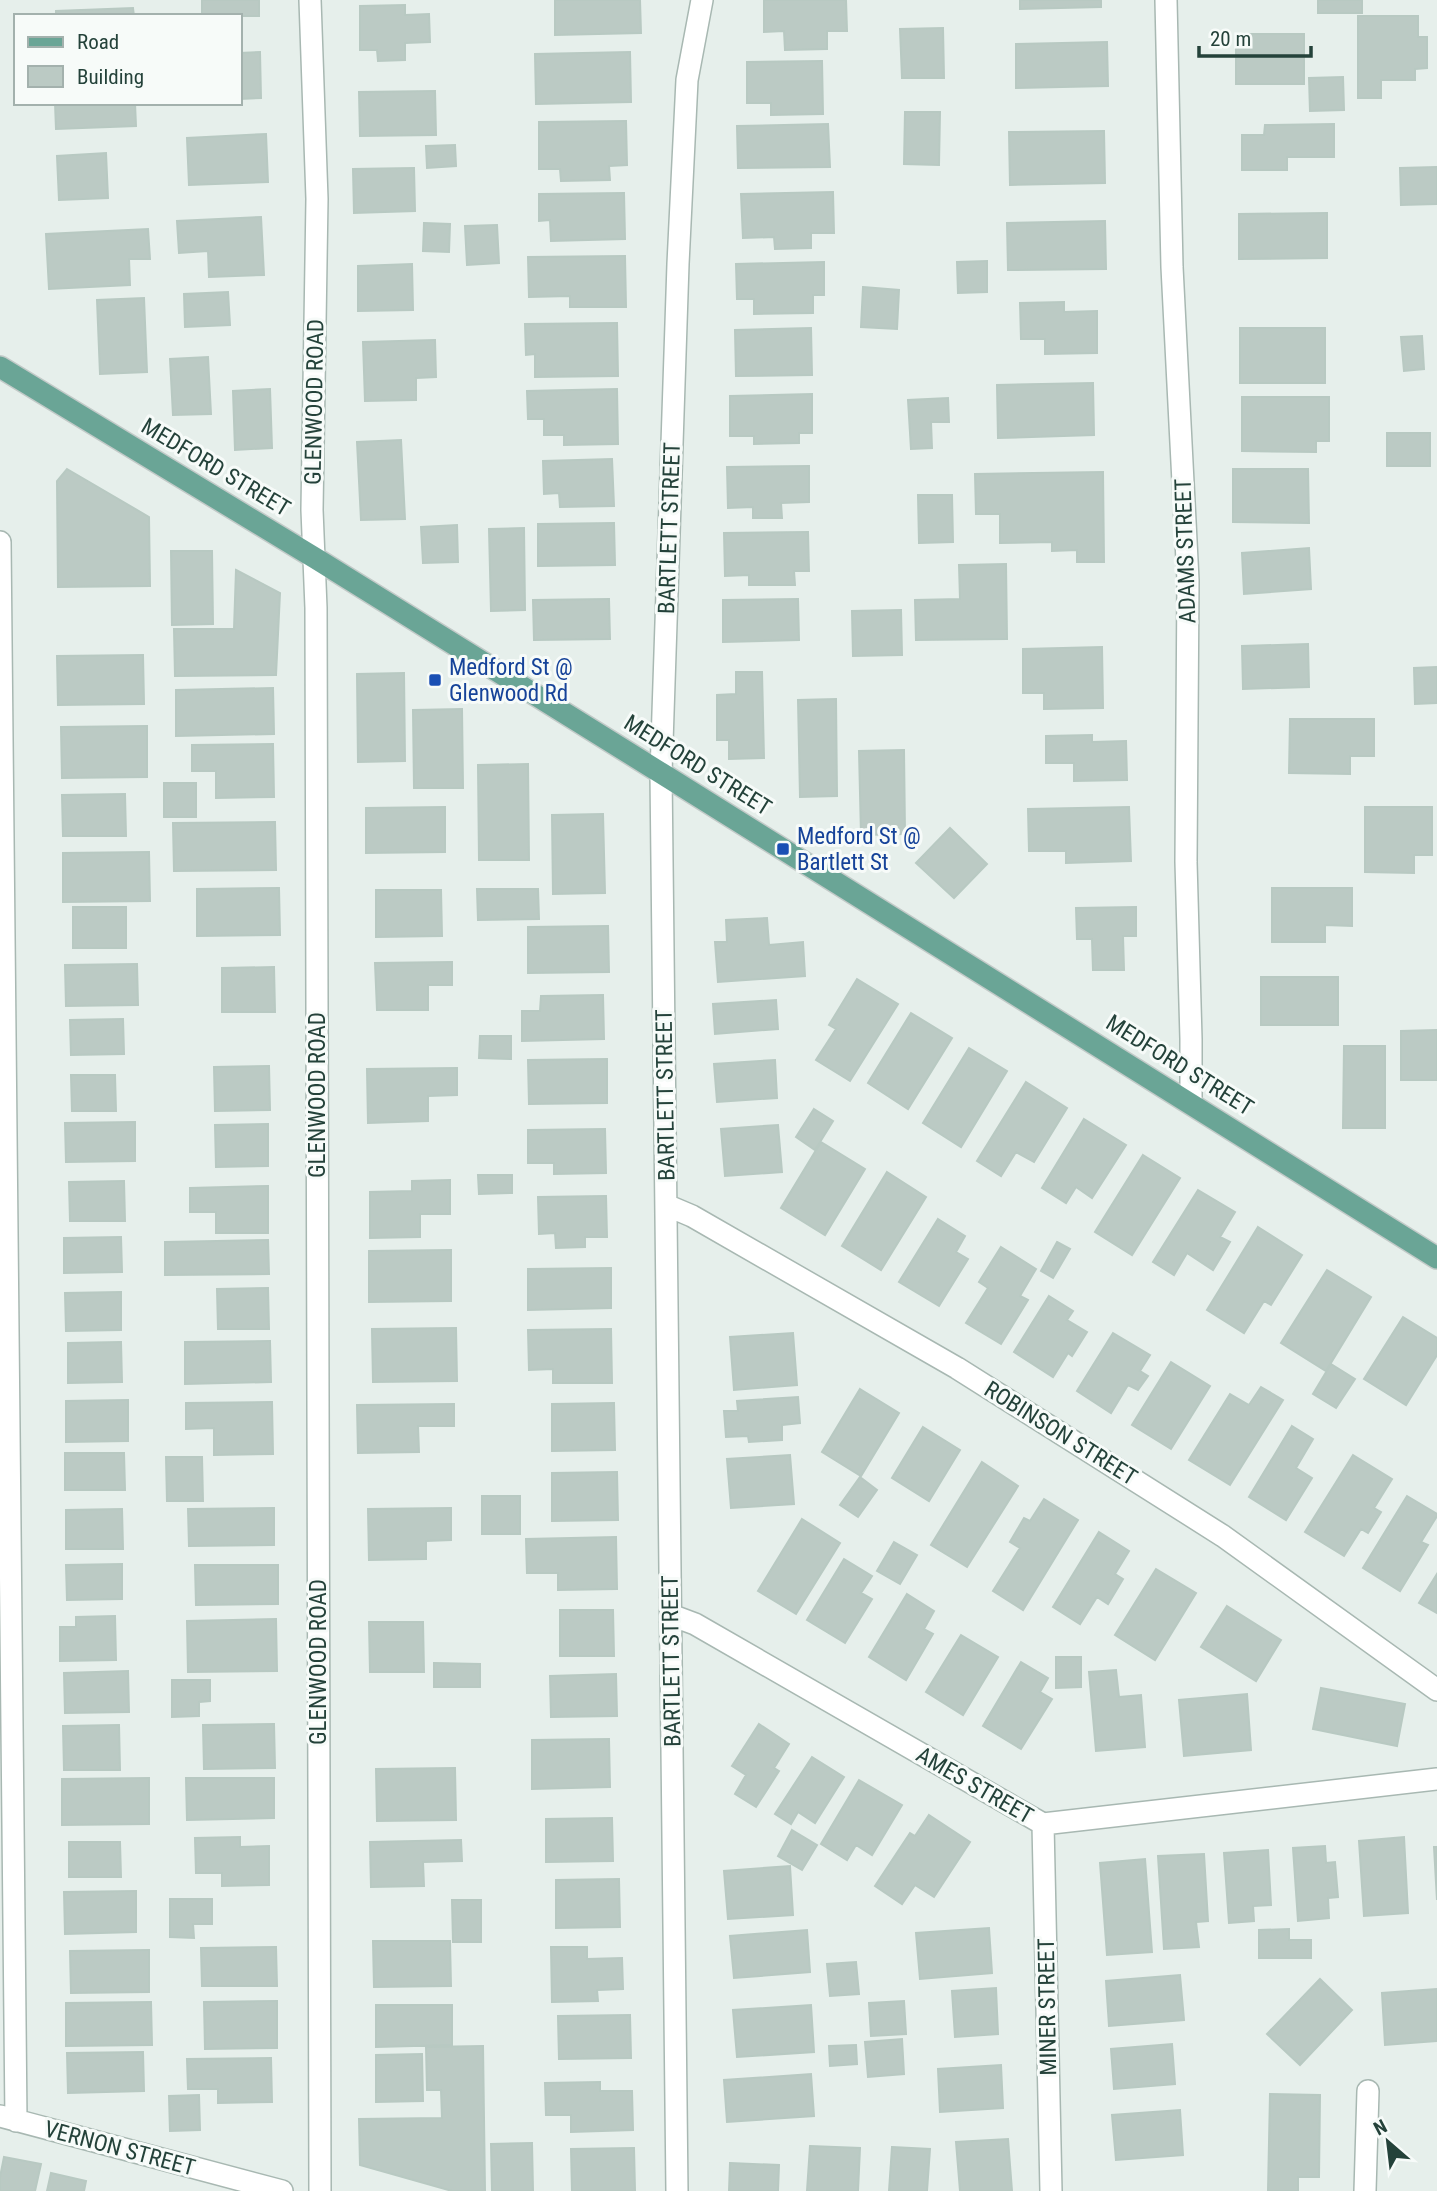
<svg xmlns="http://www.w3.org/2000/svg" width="1437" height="2191" viewBox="0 0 1437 2191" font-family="'Roboto Condensed',sans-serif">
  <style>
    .building { fill: #bbcac4; stroke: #b8c9c2; stroke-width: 2 }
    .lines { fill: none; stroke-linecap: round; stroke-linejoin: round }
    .minor-casing { stroke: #a8b8b2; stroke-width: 24 }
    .major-casing { stroke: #c2cac8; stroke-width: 24 }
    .minor { stroke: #fff; stroke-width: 21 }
    .major { stroke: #6aa596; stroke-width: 21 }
    .transit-dot { fill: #1a4fb4; stroke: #f7fbf9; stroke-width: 2.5 }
    .labels { text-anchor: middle; stroke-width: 6; stroke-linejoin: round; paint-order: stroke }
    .street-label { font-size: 23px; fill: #24423a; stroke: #f7fbf9 }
    .transit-label { font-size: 23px; fill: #164399; stroke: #f7fbf9; text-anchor: start }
  </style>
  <rect width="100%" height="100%" fill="#e6efeb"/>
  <path class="building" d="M202 0H259V16H202Z
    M555 0H640L641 33 555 35Z
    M764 0H846L847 31H827V49L785 50 784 31 764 32Z
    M1020 0H1101V7L1020 9Z
    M1318 0H1362V13H1318Z
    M405 5V15L429 14 430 42 405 43V60L378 61 377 50H360V6Z
    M133 8 134 16H56V11Z
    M1358 16H1418V37H1427V68L1415 69V80H1381V98H1358Z
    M943 28 944 78H902L900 29Z
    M1236 34H1304V84H1236Z
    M1107 42 1108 86 1016 88V44Z
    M260 52 261 98 240 99V53Z
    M630 52 631 102 536 104 535 54Z
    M822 61 823 114 771 115V103H747V62Z
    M1343 77 1344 110 1310 111 1309 78Z
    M435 91 436 135 360 136 359 92Z
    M55 103H135L136 126 56 129Z
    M905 112H940L939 165 904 164Z
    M626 121 627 165 609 166 610 180 561 181 560 169H539V122Z
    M828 124 830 167 738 168 737 126Z
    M1334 124V157H1287V170H1242V135H1264L1265 125Z
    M1104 131 1105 183 1010 185 1009 132Z
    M266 134 268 182 189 185 187 138Z
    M455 145 456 166 427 168 426 146Z
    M106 153 108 198 59 200 57 156Z
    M1437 167V204L1401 205 1400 168Z
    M414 168 415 211 354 213 353 169Z
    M833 192 834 233H811V248L775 249 774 237 743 238 741 194Z
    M624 193 625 239 551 241 550 220 539 221V194Z
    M1327 213V258L1239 259V214Z
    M261 217 264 275 209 277 208 251 179 253 177 221Z
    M1105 221 1106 269 1008 270 1007 223Z
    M424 223 450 224 449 252 423 251Z
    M497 225 499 263 467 265 465 226Z
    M148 229 150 259H129L130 285 49 289 46 234Z
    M625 256 626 307H570V296L529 297 528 257Z
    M987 261V292L958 293 957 262Z
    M824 262V295H813V313L754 314V299H737L736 264Z
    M412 264 413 310 358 311V266Z
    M863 287 899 290 897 329 861 327Z
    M228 292 230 325 185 327 184 294Z
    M144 298 147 372 100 374 97 300Z
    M1064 302V312L1097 311V353L1045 354V339H1021L1020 303Z
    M617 323 618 376 535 377V354L526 355 525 324Z
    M811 328 812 375 736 376 735 330Z
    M1240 328H1325V383H1240Z
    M1422 336 1424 369 1404 371 1401 337Z
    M435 340 436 377 416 378V400L365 401 363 342Z
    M208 357 211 414 173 415 170 359Z
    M1093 383 1094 435 998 438 997 385Z
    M270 389 272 448 235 450 233 391Z
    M617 389 618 444 564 445V435H544V419H528L527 391Z
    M812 394V433H799V443L754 444V436H730V396Z
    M1242 397H1329V441H1316V452L1242 451Z
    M948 398 949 422H931L932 448 911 449 908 400Z
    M1387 433H1430V466H1387Z
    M401 440 405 519 361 520 357 442Z
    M612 459 614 506 560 507 559 493 544 494 543 461Z
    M809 466V502L781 503 782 518H753V507L728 508 727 467Z
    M67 469 149 517 150 586 58 587 57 481Z
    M1233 469H1308L1309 523 1233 522Z
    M1103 472 1104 562H1077V550L1052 551V542L1000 543V514H976L975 474Z
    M918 495H952L953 542 919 543Z
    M614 523 615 565 538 566V524Z
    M457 525 458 562 423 563 421 527Z
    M524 528 525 610 491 611 489 529Z
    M808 532 809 571H794L795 585H749V575L725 576 724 533Z
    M1309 548 1311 589 1244 594 1242 553Z
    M171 551H212L213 624 172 625Z
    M1006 564 1007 639 916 640 915 600 960 599 959 565Z
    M236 570 280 593 276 675 175 676 174 629H234Z
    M609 599 610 639 534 640 533 600Z
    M798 599 799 640 723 642V600Z
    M901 610 902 655 853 656 852 611Z
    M1308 644 1309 687 1243 689 1242 646Z
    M1102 647 1103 708 1044 709V693H1023V649Z
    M143 655 144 704 58 705 57 656Z
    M1437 667V703L1415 704 1414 668Z
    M736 672H762L764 758 729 759V740H717V695L736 694Z
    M404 673 405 761 358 762 357 674Z
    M273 688 274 734 176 736V690Z
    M836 699 837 796 800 797 798 700Z
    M462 709 463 788H414L413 710Z
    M1290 719H1374V756H1350V774L1289 773Z
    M147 726V777L62 778 61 727Z
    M1092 735V742L1126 741 1127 780 1074 781V763H1046V736Z
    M273 744 274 797 216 798V771H192V745Z
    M904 750 905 834 861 835 859 751Z
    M528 764 529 860H479L478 765Z
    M164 783H196V817H164Z
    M125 794 126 836H63L62 795Z
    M445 807V852L366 853V808Z
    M1129 807 1131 861 1066 863V851H1029L1028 809Z
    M1365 807H1432V855H1414V873L1365 872Z
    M603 814 605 893 553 894 552 815Z
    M275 822 276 870 174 871 173 823Z
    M950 828 987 864 954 898 916 863Z
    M149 852 150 901 63 902V853Z
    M279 888 280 935 197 936V889Z
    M1272 888H1352V926L1325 925V942H1272Z
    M477 889H538L539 919 478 920Z
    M376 890H441L442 936 376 937Z
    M73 907H126V948H73Z
    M1136 907V936H1123L1124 970H1093L1092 939H1077L1076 908Z
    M767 918 769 945 803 942 805 976 718 982 715 942H727L726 920Z
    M608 926 609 972 528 973V927Z
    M452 962V985H428V1010H377L375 963Z
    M137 964 138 1005 66 1006 65 965Z
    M274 967 275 1012H222V968Z
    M1261 977H1338V1025H1261Z
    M857 979 898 1004 850 1081 816 1060 836 1029 829 1025Z
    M603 995 604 1039 522 1041V1011H540L541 996Z
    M776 1000 778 1029 715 1034 713 1004Z
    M911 1013 952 1038 908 1109 868 1083Z
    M123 1019 124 1054 71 1055 70 1020Z
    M1437 1030V1080H1401V1031Z
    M480 1036H511V1059L479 1058Z
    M1344 1046H1385V1128H1343Z
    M969 1048 1007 1071 961 1147 923 1123Z
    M607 1059V1103L529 1104 528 1060Z
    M775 1060 777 1098 717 1102 714 1064Z
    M269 1066 270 1110 215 1111 214 1067Z
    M457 1068V1095L428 1096V1121L368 1123 367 1069Z
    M71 1075H115L116 1111H72Z
    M1026 1082 1067 1108 1034 1162 1016 1152 1001 1176 977 1161Z
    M814 1109 833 1121 815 1150 796 1137Z
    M1084 1119 1126 1145 1092 1198 1076 1187 1066 1203 1042 1188Z
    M135 1122V1161L66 1162 65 1123Z
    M268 1124V1166L216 1167 215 1125Z
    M778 1125 782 1172 725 1176 721 1129Z
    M605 1129 606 1173 554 1174V1163H528V1130Z
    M821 1142 865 1169 825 1235 781 1208Z
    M1143 1155 1180 1178 1132 1255 1095 1232Z
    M887 1172 926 1197 881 1270 842 1246Z
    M478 1175H512V1193L479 1194Z
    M450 1180V1214H420V1237L370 1238V1192L412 1191V1181Z
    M124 1181 125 1221H70L69 1182Z
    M268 1186V1233H216V1212H190V1188Z
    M1198 1190 1235 1212 1220 1237 1230 1242 1213 1270 1187 1253 1174 1275 1153 1262Z
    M606 1196 607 1237H585V1247L556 1248 555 1233 539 1234 538 1197Z
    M938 1219 965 1236 956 1252 968 1259 939 1306 899 1282Z
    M1258 1227 1302 1255 1271 1305 1264 1301 1244 1333 1207 1310Z
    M121 1237 122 1272 64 1273V1238Z
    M268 1240 269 1274 165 1275V1242Z
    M1057 1242 1070 1249 1053 1278 1041 1271Z
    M1001 1247 1036 1269 1020 1296 1028 1300 1001 1344 966 1323 988 1288 979 1282Z
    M451 1250V1301L369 1302V1251Z
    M611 1268V1308L528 1310V1269Z
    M1327 1270 1371 1297 1326 1371 1281 1343Z
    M268 1288 269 1329H218L217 1289Z
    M121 1292V1330L66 1331 65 1293Z
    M1049 1296 1073 1311 1067 1320 1087 1332 1072 1356 1068 1353 1053 1377 1014 1352Z
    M1403 1317 1437 1338V1355L1406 1405 1364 1379Z
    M456 1328 457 1381 373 1382 372 1329Z
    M611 1329 612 1383H553V1369L529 1370 528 1330Z
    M793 1333 797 1385 734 1390 730 1337Z
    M1113 1333 1150 1355 1140 1371 1148 1376 1138 1390 1128 1385 1111 1413 1077 1391Z
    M270 1341 271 1382 185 1384V1342Z
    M121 1342 122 1382 68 1383V1343Z
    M1171 1362 1210 1386 1171 1449 1132 1425Z
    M1331 1364 1355 1379 1336 1408 1313 1394Z
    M1261 1387 1283 1400 1230 1485 1189 1460 1230 1394 1249 1405Z
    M860 1389 899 1413 861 1476 822 1452Z
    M798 1397 800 1423 782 1425V1440L749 1442 748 1436 726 1437 724 1411H738L737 1401Z
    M128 1400V1441L66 1442V1401Z
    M272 1402 273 1454 214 1455V1428L186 1429V1403Z
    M614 1403 615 1450 552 1451V1404Z
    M454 1404V1426H418L419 1452 358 1453 357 1405Z
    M1292 1426 1313 1439 1296 1468 1312 1478 1286 1520 1249 1497Z
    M923 1427 960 1450 929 1501 892 1478Z
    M65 1453H124L125 1490H65Z
    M790 1455 794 1504 731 1508 727 1459Z
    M1353 1455 1392 1479 1374 1508 1381 1512 1368 1533 1361 1529 1344 1556 1305 1532Z
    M166 1457H202L203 1501H167Z
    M982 1462 1018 1486 967 1567 931 1545Z
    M617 1472 618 1520 552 1521V1473Z
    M860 1477 877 1490 858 1517 840 1505Z
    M482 1496H520V1534H482Z
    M1407 1496 1437 1514V1516L1421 1542 1428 1545 1400 1591 1363 1568Z
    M1044 1499 1078 1520 1023 1610 993 1591 1020 1548 1010 1542 1024 1518 1030 1521Z
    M274 1508V1545L189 1546 188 1509Z
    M451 1508V1540L426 1541V1559L369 1560 368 1509Z
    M122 1509 123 1549H66V1510Z
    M802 1519 840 1543 796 1614 758 1591Z
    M1099 1532 1129 1551 1115 1574 1123 1579 1108 1604 1097 1597 1080 1624 1053 1607Z
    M616 1537 617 1589 558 1590V1573H527L526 1539Z
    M894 1542 917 1555 900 1584 877 1571Z
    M844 1559 872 1576 861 1593 872 1599 845 1643 807 1620Z
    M122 1564V1599L67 1600 66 1565Z
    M195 1565H278V1604L196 1605Z
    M1156 1569 1196 1593 1155 1660 1115 1635Z
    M1437 1574V1613L1419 1603Z
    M907 1594 934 1611 924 1629 933 1634 906 1680 869 1657Z
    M1227 1606 1281 1640 1256 1681 1201 1647Z
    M560 1610H613L614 1656H560Z
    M115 1616 116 1660 60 1661V1627H76V1617Z
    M276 1619 277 1671 188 1672 187 1621Z
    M369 1622H423L424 1672H370Z
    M961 1635 998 1657 963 1715 926 1692Z
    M1056 1657H1081V1687L1056 1688Z
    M1021 1662 1048 1678 1040 1692 1052 1699 1021 1749 983 1726Z
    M434 1663 480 1664V1687H434Z
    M1116 1670 1119 1697 1141 1695 1145 1747 1096 1751 1089 1672Z
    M128 1671 129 1712 65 1713 64 1673Z
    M616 1674 617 1716 551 1717 550 1676Z
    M172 1680H210V1701L199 1702V1716L172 1717Z
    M1321 1688 1405 1704 1397 1746 1313 1729Z
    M1247 1694 1251 1750 1184 1756 1179 1700Z
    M274 1724 275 1768 204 1769 203 1725Z
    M759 1724 789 1744 774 1768 779 1771 756 1807 735 1794 746 1775 732 1766Z
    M119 1725 120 1770H64L63 1726Z
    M609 1739 610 1787 532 1789V1740Z
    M812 1757 844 1777 815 1823 798 1812 791 1824 775 1814Z
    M455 1768 456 1820 377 1821 376 1769Z
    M149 1778V1824L62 1825V1779Z
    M186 1778H274V1818L187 1820Z
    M859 1780 902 1805 872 1855 856 1845 847 1860 821 1844Z
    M929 1815 970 1842 934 1897 915 1885 902 1904 875 1886 910 1833 915 1836Z
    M612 1818 613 1861 546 1862V1819Z
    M792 1830 817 1845 802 1870 778 1856Z
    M240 1837V1847L269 1846V1885L222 1886V1873H196L195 1838Z
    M1404 1837 1408 1913 1364 1916 1359 1841Z
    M461 1840 462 1861 423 1862 424 1886 371 1887 370 1842Z
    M69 1842H120L121 1877H69Z
    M1325 1846 1326 1863 1335 1862 1338 1897 1328 1898 1329 1918 1298 1921 1293 1848Z
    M1434 1847H1437V1900Z
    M1268 1850 1271 1905 1253 1906 1254 1921 1229 1923 1224 1853Z
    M1204 1854 1208 1921 1196 1922 1199 1947 1164 1949 1158 1856Z
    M1145 1859 1152 1952 1107 1955 1100 1863Z
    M790 1866 793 1915 728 1919 724 1871Z
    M619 1879 620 1927 556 1928V1880Z
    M136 1891V1932L65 1934 64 1892Z
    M170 1899H212V1924H193L194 1938 170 1937Z
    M452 1900H481V1942H453Z
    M989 1928 992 1973 920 1979 916 1933Z
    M1289 1929V1940H1311V1958H1259V1930Z
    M807 1930 810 1972 734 1978 730 1936Z
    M373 1941H450L451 1986 374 1987Z
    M276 1947 277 1986H202L201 1948Z
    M551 1947H587V1959L622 1958 623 1989 597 1990 598 2001 552 2002Z
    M149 1950V1992L71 1993 70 1951Z
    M856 1962 859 1994 830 1996 827 1964Z
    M1180 1975 1184 2020 1109 2026 1106 1981Z
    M1320 1979 1352 2010 1300 2065 1267 2034Z
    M996 1988 998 2034 955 2037 952 1991Z
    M1437 1989V2041L1385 2045 1382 1993Z
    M277 2001V2048L205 2049 204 2002Z
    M904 2001 906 2034 871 2036 869 2003Z
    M151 2002 152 2045 66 2046V2003Z
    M376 2005H452V2045L376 2047Z
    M811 2005 814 2052 737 2057 733 2010Z
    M630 2015 631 2058 559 2059 558 2016Z
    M902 2039 904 2074 868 2077 865 2042Z
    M1172 2044 1175 2084 1114 2089 1111 2049Z
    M856 2045 857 2064 830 2066 829 2046Z
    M483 2046 485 2191H452L360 2165 359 2119 442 2118 441 2090H427L426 2047Z
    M143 2052 144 2091 68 2093 67 2053Z
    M422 2054 423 2101 376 2102V2055Z
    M271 2058 272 2102 218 2103V2089H188L187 2059Z
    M1001 2065 1003 2108 940 2112 938 2069Z
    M811 2074 814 2116 727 2122 724 2080Z
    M600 2082V2091H632L633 2130 571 2132V2115H546L545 2083Z
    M1270 2094 1320 2095 1319 2177H1298V2191H1268Z
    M199 2095 200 2130 170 2131 169 2096Z
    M1180 2110 1183 2155 1116 2160 1112 2115Z
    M1008 2139 1012 2191H960L956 2142Z
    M532 2143 533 2191H492L491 2144Z
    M810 2146 860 2148 858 2191H807Z
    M892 2147 930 2149 927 2191H889Z
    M634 2148 635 2191H572L571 2149Z
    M4 2157 41 2164 35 2191H0V2177Z
    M730 2163 779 2165 778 2191H729Z
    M51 2173 86 2181 84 2191H47Z"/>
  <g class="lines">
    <g class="minor-casing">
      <path id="minor" d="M310 0 317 199 312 510 316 608 320 2191
        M1166 0 1172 267 1188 580 1186 862 1191 1039V1103
        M0 542 16 2121
        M666 1205 692 1216 957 1368 1223 1536 1437 1690
        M671 1615 695 1624 1043 1824 1437 1779
        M1043 1824 1051 2191
        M0 2116 282 2191
        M677 2191 661 773 678 264 687 80 702 0
        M1365 2191 1368 2091"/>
    </g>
    <g class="major-casing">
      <path id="major" d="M0 367 315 558 661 773 1437 1258"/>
    </g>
    <use href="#minor" class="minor"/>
    <use href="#major" class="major"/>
  </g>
  <g class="transit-dot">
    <rect x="428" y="673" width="14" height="14" rx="3.5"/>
    <rect x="776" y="842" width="14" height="14" rx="3.5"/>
  </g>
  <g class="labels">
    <g class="street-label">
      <text transform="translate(314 402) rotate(-89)" y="8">GLENWOOD ROAD</text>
      <text transform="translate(216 467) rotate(31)" y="8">MEDFORD STREET</text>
      <text transform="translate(669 528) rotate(-88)" y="8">BARTLETT STREET</text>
      <text transform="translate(1185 551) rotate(-92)" y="8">ADAMS STREET</text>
      <text transform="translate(698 765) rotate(32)" y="8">MEDFORD STREET</text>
      <text transform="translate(1180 1065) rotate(32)" y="8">MEDFORD STREET</text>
      <text transform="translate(317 1095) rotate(-90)" y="8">GLENWOOD ROAD</text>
      <text transform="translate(665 1095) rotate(-91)" y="8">BARTLETT STREET</text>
      <text transform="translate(1061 1433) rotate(32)" y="8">ROBINSON STREET</text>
      <text transform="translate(671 1661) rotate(-91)" y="8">BARTLETT STREET</text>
      <text transform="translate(318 1662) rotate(-90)" y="8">GLENWOOD ROAD</text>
      <text transform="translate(975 1785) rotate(30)" y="8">AMES STREET</text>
      <text transform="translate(1047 2007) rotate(-91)" y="8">MINER STREET</text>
      <text transform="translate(120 2148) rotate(15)" y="8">VERNON STREET</text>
    </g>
    <g class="transit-label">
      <text x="449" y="675">Medford St @<tspan x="449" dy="26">Glenwood Rd</tspan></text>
      <text x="797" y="844">Medford St @<tspan x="797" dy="26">Bartlett St</tspan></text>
    </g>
  </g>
  <rect x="14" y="14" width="228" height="91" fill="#f7fbf9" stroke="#a3b1ad" stroke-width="2"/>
  <rect x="28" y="37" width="35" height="10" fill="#6aa596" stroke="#a3b1ad" stroke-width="2"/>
  <text x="77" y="49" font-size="21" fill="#24423a">Road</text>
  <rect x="28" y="66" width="35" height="21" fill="#bbcac4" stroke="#a3b1ad" stroke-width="2"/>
  <text x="77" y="84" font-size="21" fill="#24423a">Building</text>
  <g transform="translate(1388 2142) rotate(332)" stroke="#f7fbf9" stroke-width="5" paint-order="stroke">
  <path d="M0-5L12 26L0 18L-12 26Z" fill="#24423a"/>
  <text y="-10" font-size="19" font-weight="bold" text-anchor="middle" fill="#24423a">N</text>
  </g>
  <path d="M1199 46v10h112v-10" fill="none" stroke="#24423a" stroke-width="3.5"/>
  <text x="1210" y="46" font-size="21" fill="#24423a" stroke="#f7fbf9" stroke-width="5" paint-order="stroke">20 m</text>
</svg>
